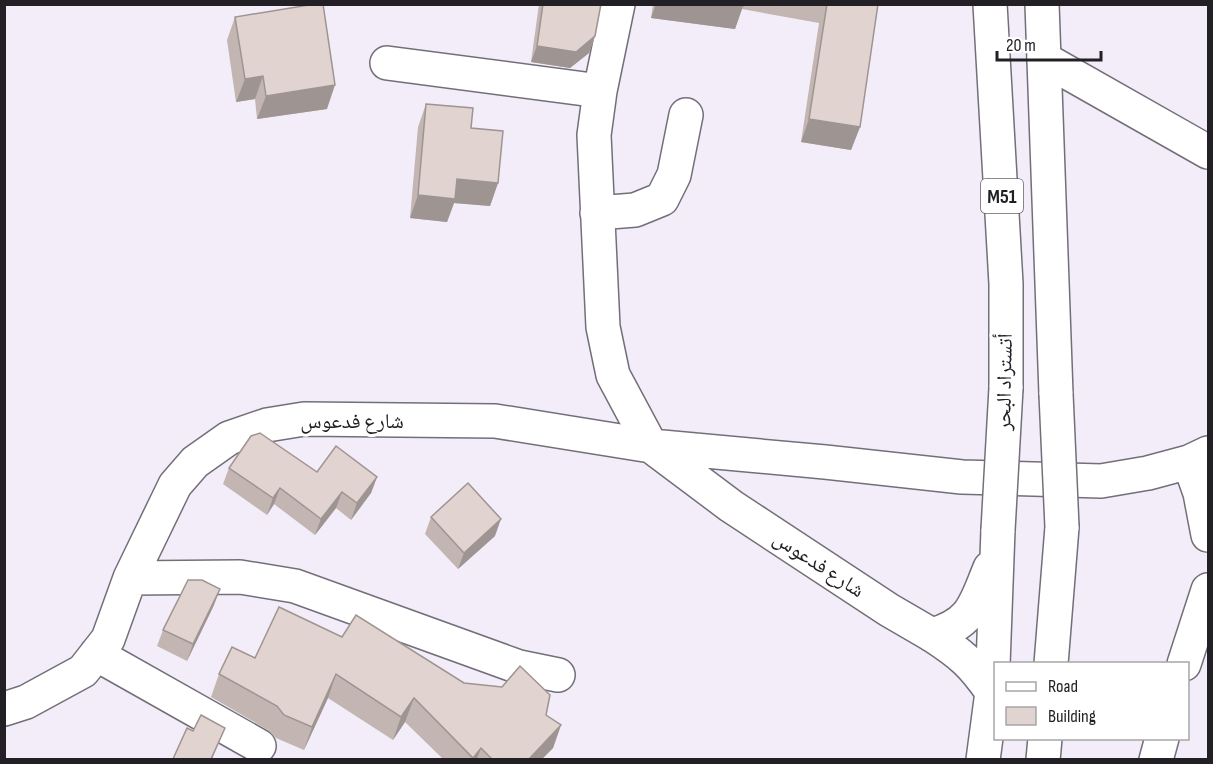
<svg xmlns="http://www.w3.org/2000/svg" width="1213" height="764" viewBox="0 0 1213 764" font-family="'Sofia Sans Condensed','Noto Naskh Arabic',sans-serif">
  <style>
    .lines { fill: none; stroke-linecap: round; stroke-linejoin: round }
    .minor-casing { stroke: #736f79; stroke-width: 36 }
    .highway-casing { stroke: #736f79; stroke-width: 36 }
    .minor { stroke: #fff; stroke-width: 33 }
    .highway { stroke: #fff; stroke-width: 33 }
    .highway-bridge-casing { stroke: #736f79; stroke-width: 36; stroke-linecap: butt }
    .highway-bridge { stroke: #fff; stroke-width: 33 }
    .wall { fill: #c2b5b2 }
    .shaded-wall { fill: #9e9491 }
    .building { fill: #e1d3cf; stroke: #9e9491; stroke-width: 1.5 }
    .labels { text-anchor: middle; stroke-width: 6; stroke-linejoin: round; paint-order: stroke }
    .shield { fill: #fff; stroke: #646366; stroke-width: 1.5 }
    .shield-label { font-size: 20px; font-weight: bold; fill: #222024 }
    .street-label { font-size: 21px; fill: #222024; stroke: #fff }
  </style>
  <rect width="100%" height="100%" fill="#f2edf9"/>
  <g class="lines">
    <g class="minor-casing">
      <path id="minor" d="M618 4 600 91 594 135 603 327 613 375 651 446 731 506 889 610 932 635
        M1044 59 1208 152
        M387 63 600 91
        M597 213 635 210 662 199 674 175 686 115
        M1189 462 1200 493 1208 535
        M130 578 240 577 295 586 519 667 558 675
        M96 654 259 746
        M1184 664 1208 590
        M4 709 26 702 83 671 108 639 130 578 175 485 195 462 229 438 267 425 304 419 495 421 651 446 825 462 962 477 1101 481 1148 473 1189 462 1208 453
        M1156 760 1162 738"/>
    </g>
    <g class="highway-casing">
      <path id="highway" d="M990 4 1006 284V388
        M1042 4 1056 394
        M932 635C973 623 975 604 990 568
        M932 635C961 654 972 663 992 692
        M1051 664 1062 527
        M983 760 992 692 998 530
        M1043 760 1045 738"/>
    </g>
    <use href="#minor" class="minor"/>
    <use href="#highway" class="highway"/>
    <g class="highway-bridge-casing">
      <path id="highway-bridge" d="M1056 394 1062 527
        M998 530 1006 388"/>
    </g>
    <use href="#highway-bridge" class="highway-bridge"/>
  </g>
  <path class="wall" d="M539 4H601L595 36 589 53 570 68 531 62Z
    M653 4H878L860 127 851 150 801 142 819 23 742 9 735 29 651 18Z
    M235 17 327 109 257 119 255 99 236 102 227 40Z
    M426 104 471 128 498 183 490 206 454 203 447 222 410 218 418 127Z
    M229 468 317 472 377 477 371 493 351 520 336 508 315 535 274 504 267 515 223 484Z
    M431 517 495 536 458 569 425 534Z
    M214 605 187 661 157 646 163 630Z
    M342 637 546 715 561 725 553 748 542 759H443L405 722 393 740 328 698 304 750 276 738 268 730 211 697 219 674 255 658Z"/>
  <path class="shaded-wall" d="M656 4H730L743 6 735 29 651 18Z
    M595 36 589 53 570 68 531 62 537 46Z
    M263 76 255 99 236 102 245 79Z
    M335 85 327 109 257 119 266 96Z
    M809 119 860 127 851 150 801 142Z
    M457 179 498 183 490 206 454 203 447 222 410 218 418 195Z
    M377 477 371 493 351 520 357 503Z
    M280 488 274 504 267 515 273 498Z
    M342 492 336 508 315 535 321 519Z
    M501 519 495 536 458 569 464 553Z
    M220 589 214 605 187 661 193 644Z
    M336 674 328 698 304 750 312 727Z
    M414 698 405 722 393 740 401 717Z
    M561 725 553 748 542 759H529Z
    M225 728 212 759H211Z
    M481 748 477 759H472L473 758Z"/>
  <path class="building" d="M315 4H323L335 85 266 96 263 76 245 79 235 17Z
    M543 4H601L595 36 576 52 537 46Z
    M730 4H743V6Z
    M827 4H878L860 127 809 119Z
    M426 104 473 108 471 128 503 131 498 183 457 179 455 199 418 195Z
    M260 433 317 472 336 446 377 477 357 503 342 492 321 519 280 488 273 498 229 468 251 436Z
    M468 483 501 519 464 553 431 517Z
    M188 580H202L220 589 193 644 163 630Z
    M279 607 342 637 356 615 464 683 502 687 520 666 550 695 546 715 561 725 529 759H492L481 748 473 758 414 698 401 717 336 674 312 727 284 715 277 706 219 674 232 647 255 658Z
    M201 715 225 728 211 759H173L187 728 193 731Z"/>
  <g class="labels">
    <rect class="shield" x="981" y="179" width="42" height="34" rx="4.5"/>
    <g class="shield-label">
      <text x="1002" y="203">M51</text>
    </g>
    <g class="street-label">
      <text transform="translate(1004 382) rotate(-89)" y="7">أتستراد البحر</text>
      <text x="352" y="428">شارع فدعوس</text>
      <text transform="translate(819 564) rotate(33)" y="7">شارع فدعوس</text>
    </g>
  </g>
  <rect width="1213" height="764" fill="none" stroke="#222024" stroke-width="12"/>
  <rect x="994" y="662" width="195" height="78" fill="#ffffff" stroke="#a7a6a7" stroke-width="1.5"/>
  <rect x="1006" y="682" width="30" height="9" fill="#ffffff" stroke="#a7a6a7" stroke-width="1.5"/>
  <text x="1048" y="692" font-size="18" fill="#222024">Road</text>
  <rect x="1006" y="707" width="30" height="18" fill="#e1d3cf" stroke="#a7a6a7" stroke-width="1.5"/>
  <text x="1048" y="722" font-size="18" fill="#222024">Building</text>
  <path d="M997 51v9h104v-9" fill="none" stroke="#222024" stroke-width="3"/>
  <text x="1006" y="51" font-size="18" fill="#222024" stroke="#ffffff" stroke-width="4.5" paint-order="stroke">20 m</text>
</svg>
